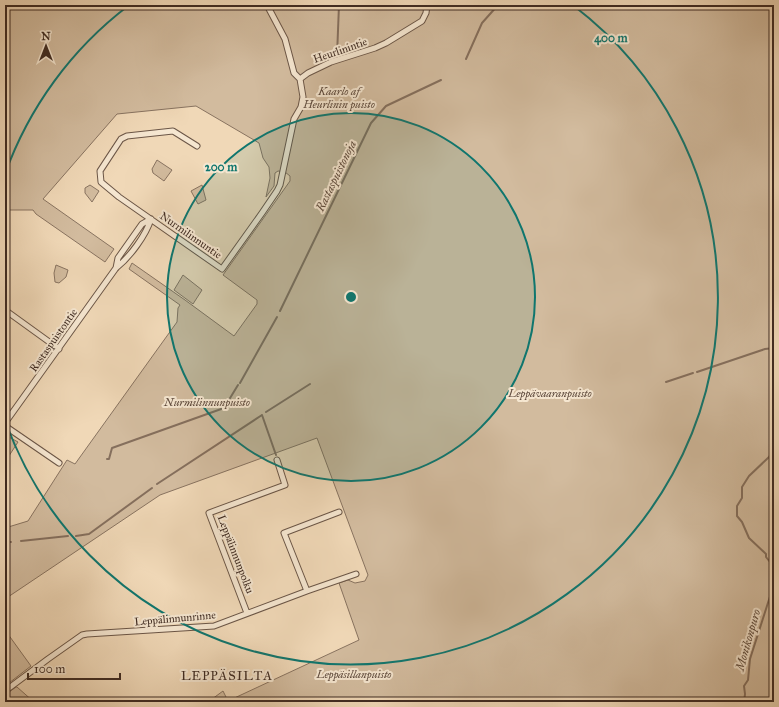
<svg xmlns="http://www.w3.org/2000/svg" width="779" height="707" viewBox="0 0 779 707" font-family="'IM FELL Great Primer',serif">
  <style>
    .green { fill: #d2bb9e; stroke: #887360 }
    .lines { fill: none; stroke-linecap: round; stroke-linejoin: round }
    .stream { stroke: #856f5d; stroke-width: 2 }
    .street-casing { stroke: #6b5647; stroke-width: 7 }
    .street { stroke: #f5e6d0; stroke-width: 5 }
    .ring { fill: none; stroke: #0f766e; stroke-width: 2 }
    .labels { text-anchor: middle; stroke-width: 4; stroke-linejoin: round; paint-order: stroke }
    .street-label { font-size: 11px; fill: #3f2b22; stroke: #f5e6d0 }
    .park-label { font-size: 11px; font-style: italic; fill: #5c483b; stroke: #f5e6d0 }
    .water-label { font-size: 12px; font-style: italic; fill: #5c483a; stroke: #f5e6d0 }
    .quarter-label { font-size: 13px; letter-spacing: 1px; fill: #3f2b22; stroke: #f5e6d0 }
    .centre { fill: #0f766e; stroke: #f5e6d0; stroke-width: 2 }
    .ring-label { font-size: 12px; text-anchor: middle; font-weight: bold; fill: #0f766e; stroke: #f5e6d0; stroke-width: 4; stroke-linejoin: round; paint-order: stroke }
  </style>
  <rect width="100%" height="100%" fill="#f0d8b7"/>
  <filter id="stains"><feTurbulence type="fractalNoise" baseFrequency=".005" numOctaves="4"/><feColorMatrix values="0 0 0 0 .2 0 0 0 0 .09 0 0 0 0 .02 0 0 0 .5 -.17"/></filter>
  <radialGradient id="worn" r=".72"><stop offset=".6" stop-color="#630" stop-opacity="0"/><stop offset="1" stop-color="#630" stop-opacity=".3"/></radialGradient>
  <path class="green" d="M5 5H774V702H208L223 691 228 701 359 640 339 583 348 580 355 583 365 581 368 575 317 438 160 495 5 599V528L28 521 67 460 75 464 177 322 178 308 180 305 129 269 132 263 185 300 234 336 257 304V300L223 275 290 181V176L285 172 278 171 275 173 274 186 266 197 270 178 269 167 263 158 259 143 196 106 117 114 43 199 114 249 105 262 36 214 33 210H5Z
    M157 160 172 170 164 181 153 173 152 169Z
    M90 185 99 191 92 202 85 193V188Z
    M202 185 206 200 198 204 191 191Z
    M56 265 68 270 66 277 59 283 55 282 54 273Z
    M183 275 202 290 193 304 174 290Z
    M5 436H7L18 442 5 462Z
    M5 630 31 666 9 683V685L5 688Z
    M16 687H17L34 702H5V695Z"/>
  <g class="lines">
    <path class="stream" d="M337 56 339 5
      M466 59 482 23 498 5
      M774 133 771 142V170L774 180
      M280 311 371 123 386 106 441 80
      M697 372 765 349 774 348
      M666 382 693 373
      M240 383 277 317
      M266 412 310 384
      M262 415 276 455
      M774 449 769 457 749 476 742 487V498L737 506V516L742 522 749 538 766 554V557L774 567
      M107 459H109L112 448 224 408 238 385
      M157 484 262 415
      M76 536 89 534 152 488
      M21 541 68 536
      M5 542H11
      M744 702 745 694 744 686 748 680 750 659 774 584"/>
    <g class="street-casing">
      <path id="street" d="M267 5 285 39 294 73 300 79
        M197 146 173 131 127 136 121 139 100 171 101 182 119 197 222 269 262 213 277 191 280 185 294 119 301 107 303 97 300 79 308 73 331 62 375 48 386 43 422 21 426 13 427 5
        M116 268 118 258 142 224 151 219
        M5 310 59 349
        M5 423 116 268C130 257 146 235 151 219
        M5 426 59 463
        M307 591 284 533 339 512
        M247 613 209 513 285 485 277 460
        M5 691 48 659 82 635 87 634 214 626 307 591 356 574"/>
    </g>
    <use href="#street" class="street"/>
  </g>
  <circle cx="351" cy="297" r="184" fill="#0f766e" fill-opacity=".12"/>
  <g class="ring">
    <circle cx="351" cy="297" r="184"/>
    <path d="M5 174A367 367 0 0 1 128 6M574 6A367 367 0 1 1 5 420"/>
  </g>
  <g class="labels">
    <g class="street-label">
      <text transform="translate(340 50) rotate(-19)" y="4">Heurlinintie</text>
      <text transform="translate(191 235) rotate(35)" y="4">Nurmilinnuntie</text>
      <text transform="translate(53 340) rotate(-55)" y="4">Rastaspuistontie</text>
      <text transform="translate(236 554) rotate(69)" y="4">Leppälinnunpolku</text>
      <text transform="translate(175 618) rotate(-5)" y="4">Leppälinnunrinne</text>
    </g>
    <g class="park-label">
      <text x="339" y="95">Kaarlo af<tspan x="339" dy="13">Heurlinin puisto</tspan></text>
      <text x="550" y="397">Leppävaaranpuisto</text>
      <text x="207" y="406">Nurmilinnunpuisto</text>
      <text x="354" y="678">Leppäsillanpuisto</text>
    </g>
    <g class="water-label">
      <text transform="translate(336 176) rotate(-64)" y="4">Rastaspuistonoja</text>
      <text transform="translate(748 640) rotate(-74)" y="4">Monikonpuro</text>
    </g>
    <g class="quarter-label">
      <text x="227" y="680">LEPPÄSILTA</text>
    </g>
  </g>
  <circle cx="351" cy="297" r="6" class="centre"/>
  <g class="ring-label">
    <text x="611" y="42">400 m</text>
    <text x="221" y="171">200 m</text>
  </g>
  <rect width="779" height="707" fill="none" stroke="#f0d8b7" stroke-width="20"/>
  <rect x="6" y="6" width="767" height="695" fill="none" stroke="#3f2b22" stroke-width="2"/>
  <rect x="10" y="10" width="759" height="687" fill="none" stroke="#3f2b22"/>
  <g transform="translate(46 46)" stroke="#f5e6d0" stroke-width="3" paint-order="stroke">
  <path d="M0-3L7 15L0 10L-7 15Z" fill="#3f2b22"/>
  <text y="-6" font-size="11" font-weight="bold" text-anchor="middle" fill="#3f2b22">N</text>
  </g>
  <path d="M28 673v6h92v-6" fill="none" stroke="#3f2b22" stroke-width="2"/>
  <text x="34" y="673" font-size="12" fill="#3f2b22" stroke="#f5e6d0" stroke-width="3" paint-order="stroke">100 m</text>
  <rect width="100%" height="100%" filter="url(#stains)"/>
  <rect width="100%" height="100%" fill="url(#worn)"/>
</svg>
